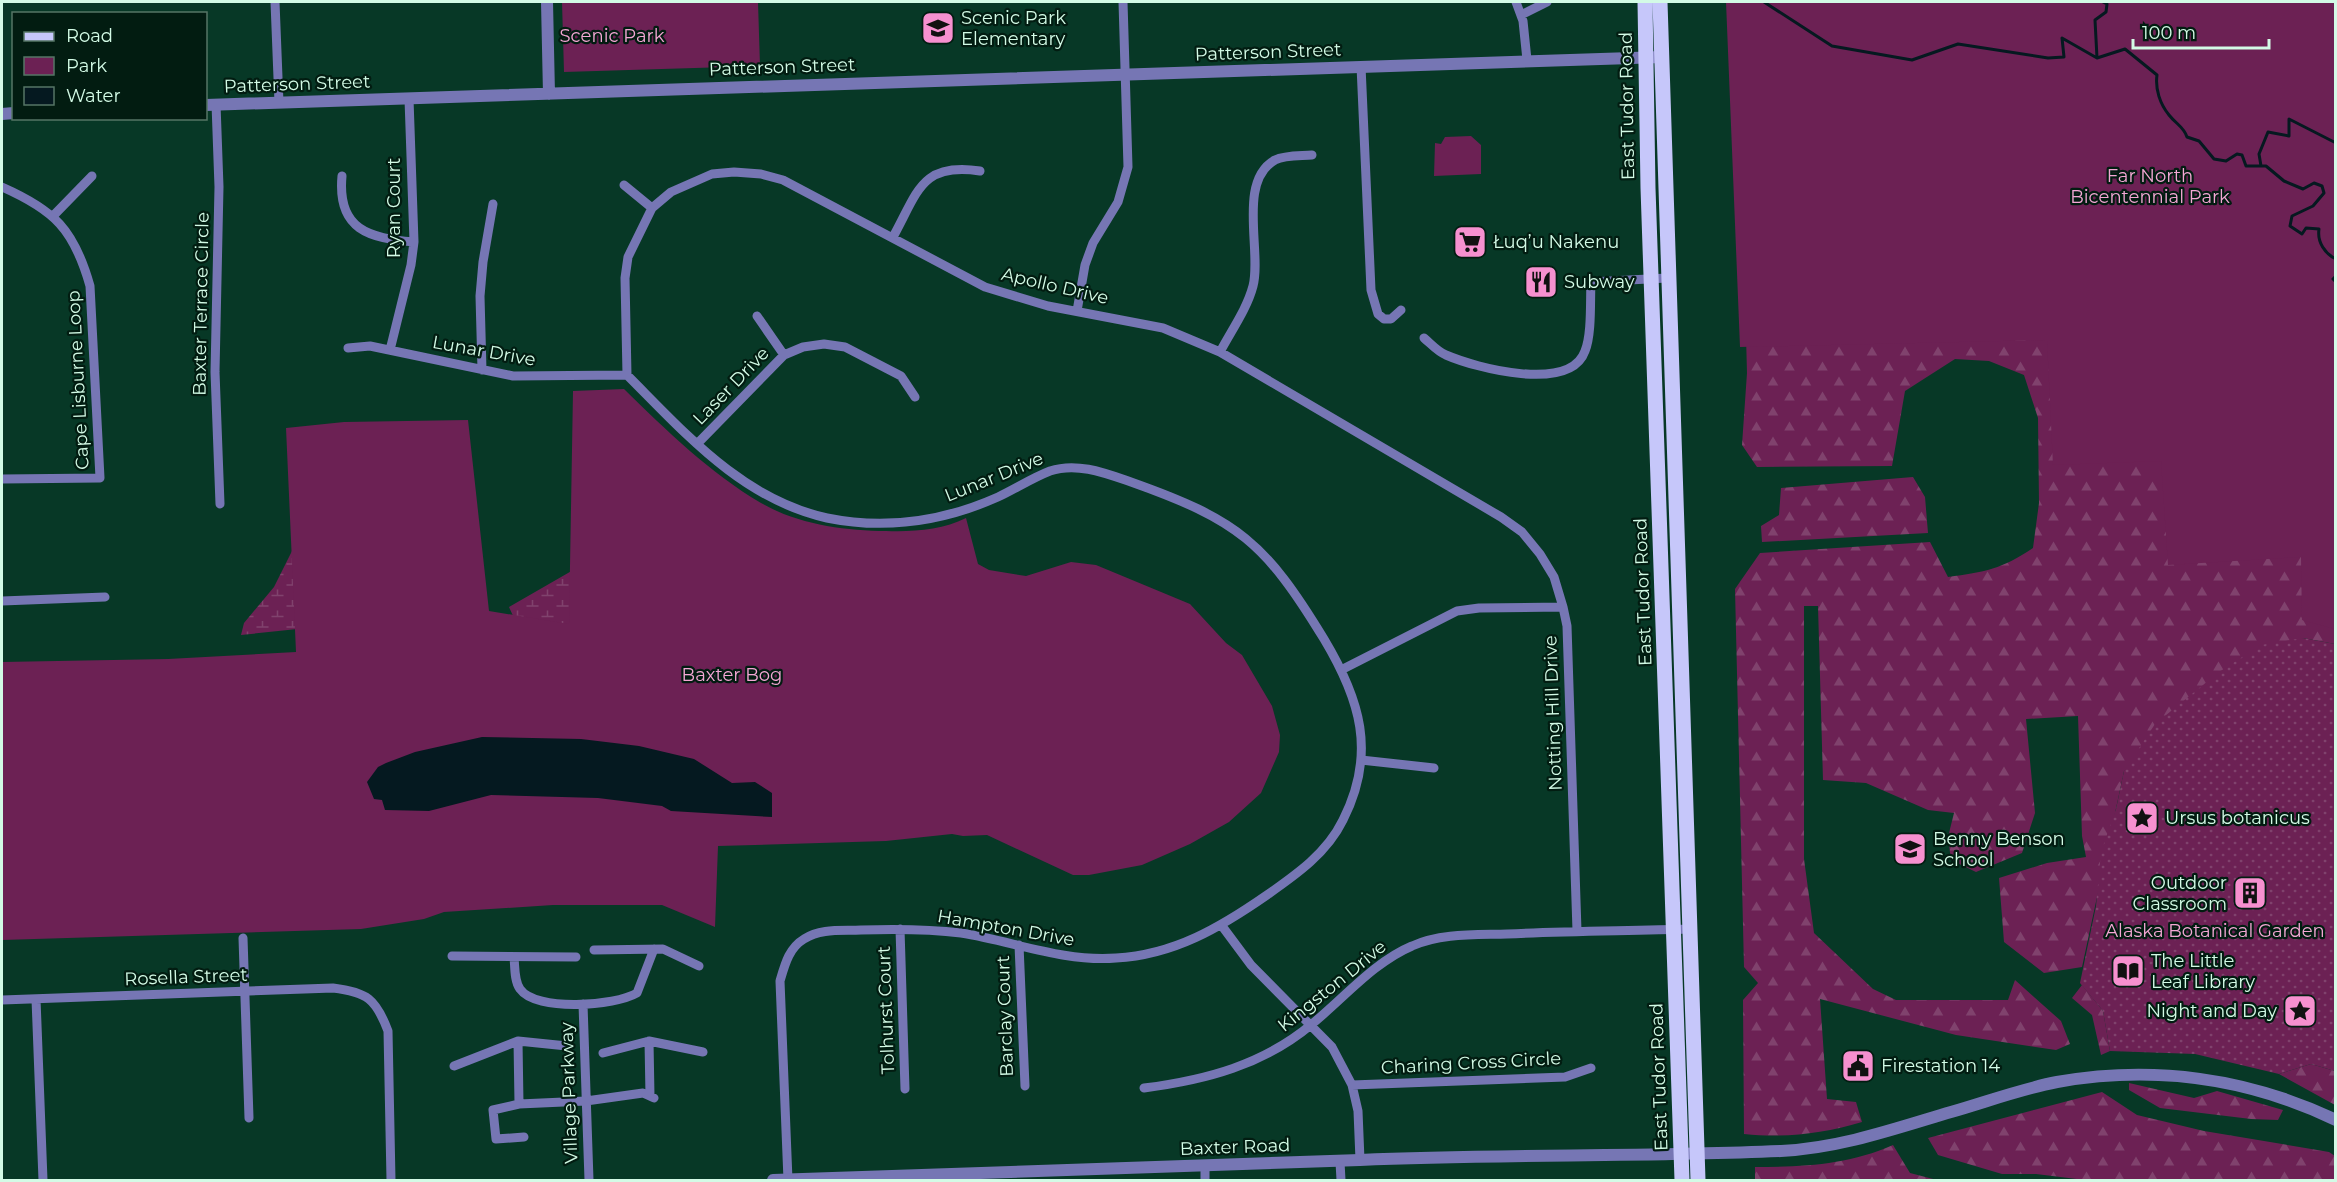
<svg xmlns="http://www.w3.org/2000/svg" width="2337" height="1182" viewBox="0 0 2337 1182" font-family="Montserrat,sans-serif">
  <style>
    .forest { fill: url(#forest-firs) }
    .wetland { fill: url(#wetland-marsh) }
    .park { fill: #6c2154 }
    .garden { fill: url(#garden-dots) }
    .water { fill: #051920 }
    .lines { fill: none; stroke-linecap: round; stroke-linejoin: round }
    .stream { stroke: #051920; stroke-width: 3 }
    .minor { stroke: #7676b4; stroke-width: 9 }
    .tertiary { stroke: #7676b4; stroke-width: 12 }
    .primary { stroke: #c6c7fa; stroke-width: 15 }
    .labels { text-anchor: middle; stroke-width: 4.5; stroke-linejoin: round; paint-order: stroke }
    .poi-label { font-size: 18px; fill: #d3fbe6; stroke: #021c11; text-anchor: start }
    .park-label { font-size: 18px; fill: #f4a7d5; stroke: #021c11 }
    .street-label { font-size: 18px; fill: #d3fbe6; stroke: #021c11 }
  </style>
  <defs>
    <pattern id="forest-firs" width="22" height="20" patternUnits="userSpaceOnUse" patternTransform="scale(1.5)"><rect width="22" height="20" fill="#6c2154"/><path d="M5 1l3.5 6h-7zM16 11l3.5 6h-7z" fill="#80426d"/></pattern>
    <pattern id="wetland-marsh" width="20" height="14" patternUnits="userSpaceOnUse" patternTransform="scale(1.5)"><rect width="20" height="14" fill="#6c2154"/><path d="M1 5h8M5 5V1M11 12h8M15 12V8" fill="none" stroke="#80426d"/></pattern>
    <pattern id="garden-dots" width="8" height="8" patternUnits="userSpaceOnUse" patternTransform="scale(1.5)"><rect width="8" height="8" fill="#6c2154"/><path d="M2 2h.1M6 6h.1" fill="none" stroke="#80426d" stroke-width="1.8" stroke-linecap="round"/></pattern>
  </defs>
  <rect width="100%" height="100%" fill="#073826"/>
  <path class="forest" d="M1742 180 2335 352V644L2303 638 2124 771 2082 967 2044 973 2004 942 1999 878 2047 863 2086 857 2082 836 2078 716 2026 719 2035 813 2022 853 1976 872 1951 860 1948 837 1954 813 1928 810 1866 783 1823 780 1818 606H1804V859L1814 933 1873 989 1896 1000H2008L2015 980 2061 1021 2070 1044 2056 1050 1956 1035 1820 999 1827 1099 1856 1102 1862 1122C1822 1134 1785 1138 1744 1134L1743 1000 1758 983 1744 967 1735 589 1760 553 1930 542 1948 577C1985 572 2002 569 2033 548L2039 503 2038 418 2024 375 1989 361 1955 359 1905 391 1892 466 1757 467 1742 445 1747 373Z
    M1913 477 1925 497 1928 533 1762 542 1761 526 1779 515 1781 488Z
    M2082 985 2103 1011 2110 1051 2101 1055 2092 1015 2072 998Z
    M2311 1064 2335 1071V1105L2279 1074Z
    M2129 1083 2194 1098 2217 1091 2283 1110 2278 1120 2251 1119 2160 1108 2129 1090Z
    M2102 1092 2137 1115 2204 1131 2329 1152 2335 1156V1180H2085L2036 1174H2002L1938 1155 1928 1138Z
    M1893 1145 1910 1173 1937 1180H1755V1167C1803 1167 1848 1165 1893 1145Z"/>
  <path class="wetland" d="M303 529 307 628 241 635 244 623 274 587Z
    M575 569 611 642 529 651 509 607Z"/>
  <path class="park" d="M562 2H758L760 66 564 72Z
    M1726 2H2335V629L2302 620 2301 557 2168 565 2161 461 2053 465 2047 340 1740 347Z
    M1471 136 1481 145V174L1434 176 1435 143 1441 144 1445 137Z
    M624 389C666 430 710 473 761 503 797 524 845 531 886 531 913 532 942 530 966 518L978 564 989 570 1026 576 1071 562 1096 565 1190 604 1226 643 1242 655 1272 706 1280 735 1279 752 1261 793 1229 822 1190 844 1142 865 1089 875H1073L987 835 963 836 952 834 886 841 718 846 715 927 662 905H553L444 912 424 919 361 929 2 940V662L168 659 296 652 286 428 344 422 468 420 489 611 569 624 573 391Z"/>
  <path class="garden" d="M2303 638 2335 644V1071L2311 1064 2279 1074 2195 1054 2110 1051 2103 1011 2080 983 2096 906 2101 852 2116 809 2124 771 2155 724 2219 672 2261 645Z"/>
  <path class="water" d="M482 737 581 739 639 746 694 759 732 783 755 782 772 793V817L671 811 662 806 598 798 491 795 429 811 385 810 382 800 374 799 367 782 378 767 386 763 415 752Z"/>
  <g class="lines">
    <path class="stream" d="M1764 2 1832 46 1912 60 1958 44 2048 58 2064 57 2062 38 2097 58
      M2103 2 2107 4 2106 12 2095 20 2097 58 2125 49 2157 75C2155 89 2160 104 2169 115 2176 124 2184 127 2187 137L2199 141 2214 159 2226 161 2237 154 2242 155 2246 166H2266L2284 181 2303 189 2314 183 2322 186 2324 193 2313 206 2292 216 2290 226 2302 234 2306 228 2319 229C2317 242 2325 254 2336 259
      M2261 166 2259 154 2268 132 2289 136V119L2336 143
      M2336 276 2333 279 2336 282"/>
    <path class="minor" d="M275 2 279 103
      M1516 2 1523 21 1527 60
      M1521 15 1547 2
      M1361 66 1371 290 1378 314 1384 319H1391L1401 310
      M216 104 219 187 215 372 220 504
      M342 176C337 230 369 238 414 242
      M624 185 652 208
      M2 187C54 210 74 229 90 286L100 478 2 479
      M54 215 92 176
      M893 237C918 192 921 162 980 171
      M1077 311 1085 265 1093 243 1118 202 1128 167 1123 2
      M757 316 784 355
      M1424 338C1431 344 1438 352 1446 355 1476 368 1570 393 1585 351 1592 334 1590 301 1591 282L1667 278
      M348 348 370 346 513 376 627 375C686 434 742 499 827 518 886 530 944 521 998 497 1015 489 1032 478 1050 471 1077 462 1105 473 1131 482 1238 520 1265 542 1324 639 1360 699 1377 753 1343 820 1327 853 1297 874 1267 895 1221 927 1174 955 1116 958 1062 962 1013 941 961 933 928 929 894 929 861 930 842 931 821 928 804 939 789 948 785 964 780 981L788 1180
      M390 350 411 265 414 242 409 99
      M1220 352C1231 331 1247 309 1253 286 1262 252 1237 181 1275 160 1285 155 1300 156 1312 155
      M482 370 480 296 483 262 493 204
      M627 375 625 278 628 257 652 208 671 192 712 174 734 172 761 174 783 180 985 287 1048 306 1163 328 1220 352 1501 517 1522 532 1540 554 1554 577 1563 607 1567 626 1577 931
      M697 444 784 355 803 347 824 344 845 347 901 376 915 397
      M2 601 105 597
      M1343 669 1457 611 1479 608 1563 607
      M1361 760 1434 768
      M1222 926 1251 965 1332 1047 1352 1085 1358 1111 1360 1160
      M900 929 905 1089
      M243 938 249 1118
      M1019 945 1025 1086
      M594 950 663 949 699 966
      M452 956 576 957
      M514 957C515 966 514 981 520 989 536 1012 615 1006 637 993L654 949
      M36 999 43 1180
      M2 1000 333 988C367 992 376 999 388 1031L391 1180
      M583 1004 589 1180
      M518 1041 519 1104
      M649 1041 650 1096
      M603 1053 649 1041 703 1052
      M454 1066 518 1041 567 1046
      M1352 1085 1565 1077 1591 1068
      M1144 1088C1206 1080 1263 1065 1312 1024 1344 998 1374 962 1412 946 1441 933 1475 935 1507 934 1568 931 1628 931 1689 929
      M524 1137 496 1139 493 1110 519 1104 586 1101 643 1093 654 1098
      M1340 1162 1341 1180
      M1205 1167V1180"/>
    <path class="tertiary" d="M547 2 549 94
      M206 105 1662 57
      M2 114 14 113
      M773 1180C969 1173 1165 1168 1360 1160 1500 1154 1641 1157 1781 1151 1840 1148 1894 1129 1951 1112 1986 1102 2021 1089 2057 1082 2153 1065 2248 1078 2336 1120"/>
    <path class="primary" d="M1645 2 1648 188 1682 1180
      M1660 2 1698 1180"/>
  </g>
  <defs>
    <g id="school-square" transform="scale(1.725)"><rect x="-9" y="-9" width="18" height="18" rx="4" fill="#f690cf" stroke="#021c11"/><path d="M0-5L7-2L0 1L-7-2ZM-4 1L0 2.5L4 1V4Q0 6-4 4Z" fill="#111"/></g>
    <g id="supermarket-square" transform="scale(1.725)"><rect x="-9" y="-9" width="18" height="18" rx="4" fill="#f690cf" stroke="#021c11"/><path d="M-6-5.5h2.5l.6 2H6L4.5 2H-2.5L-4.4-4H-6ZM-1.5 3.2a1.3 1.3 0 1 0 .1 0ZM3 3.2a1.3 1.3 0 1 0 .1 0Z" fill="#111"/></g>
    <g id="restaurant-square" transform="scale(1.725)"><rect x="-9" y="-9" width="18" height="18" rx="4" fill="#f690cf" stroke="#021c11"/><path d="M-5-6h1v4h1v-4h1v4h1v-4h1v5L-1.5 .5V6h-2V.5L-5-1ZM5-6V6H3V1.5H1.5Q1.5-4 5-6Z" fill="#111"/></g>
    <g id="sight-square" transform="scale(1.725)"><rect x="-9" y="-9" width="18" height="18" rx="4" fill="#f690cf" stroke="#021c11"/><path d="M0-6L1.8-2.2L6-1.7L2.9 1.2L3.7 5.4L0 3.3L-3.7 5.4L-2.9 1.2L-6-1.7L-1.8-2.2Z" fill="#111"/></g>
    <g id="building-square" transform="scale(1.725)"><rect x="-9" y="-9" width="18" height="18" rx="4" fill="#f690cf" stroke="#021c11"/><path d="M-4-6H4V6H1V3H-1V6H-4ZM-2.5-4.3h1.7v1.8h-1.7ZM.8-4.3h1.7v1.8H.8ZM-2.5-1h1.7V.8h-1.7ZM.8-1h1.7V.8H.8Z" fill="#111"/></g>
    <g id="library-square" transform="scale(1.725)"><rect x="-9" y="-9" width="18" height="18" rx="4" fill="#f690cf" stroke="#021c11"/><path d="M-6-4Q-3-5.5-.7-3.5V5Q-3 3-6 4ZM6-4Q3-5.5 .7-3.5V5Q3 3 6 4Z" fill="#111"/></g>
    <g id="civic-square" transform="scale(1.725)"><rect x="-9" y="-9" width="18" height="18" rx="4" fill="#f690cf" stroke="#021c11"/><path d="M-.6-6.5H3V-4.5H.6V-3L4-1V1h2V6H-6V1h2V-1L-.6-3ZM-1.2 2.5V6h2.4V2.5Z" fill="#111"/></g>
  </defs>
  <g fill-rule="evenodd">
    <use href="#school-square" x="938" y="28"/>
    <use href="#supermarket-square" x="1470" y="242"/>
    <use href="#restaurant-square" x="1541" y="282"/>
    <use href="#sight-square" x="2142" y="818"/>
    <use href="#school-square" x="1910" y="849"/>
    <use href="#building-square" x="2250" y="893"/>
    <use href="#library-square" x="2128" y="971"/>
    <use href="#sight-square" x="2300" y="1011"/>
    <use href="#civic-square" x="1858" y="1066"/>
  </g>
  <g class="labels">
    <g class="poi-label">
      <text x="961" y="24">Scenic Park<tspan x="961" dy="21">Elementary</tspan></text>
      <text x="1493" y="248">Łuq’u Nakenu</text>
      <text x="1564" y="288">Subway</text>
      <text x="2165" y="824">Ursus botanicus</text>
      <text x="1933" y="845">Benny Benson<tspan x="1933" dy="21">School</tspan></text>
      <text x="2227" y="889" text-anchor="end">Outdoor<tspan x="2227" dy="21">Classroom</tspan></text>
      <text x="2151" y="967">The Little<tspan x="2151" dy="21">Leaf Library</tspan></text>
      <text x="2277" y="1017" text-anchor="end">Night and Day</text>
      <text x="1881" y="1072">Firestation 14</text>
    </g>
    <g class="park-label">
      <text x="612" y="42">Scenic Park</text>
      <text x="2150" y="182">Far North<tspan x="2150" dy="21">Bicentennial Park</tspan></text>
      <text x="732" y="681">Baxter Bog</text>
      <text x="2215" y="937">Alaska Botanical Garden</text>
    </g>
    <g class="street-label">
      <text transform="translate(1268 52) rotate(-2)" y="6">Patterson Street</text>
      <text transform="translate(782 67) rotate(-2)" y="6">Patterson Street</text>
      <text transform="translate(297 84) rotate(-2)" y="6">Patterson Street</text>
      <text transform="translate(1627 106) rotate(-91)" y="6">East Tudor Road</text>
      <text transform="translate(394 208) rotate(-90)" y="6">Ryan Court</text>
      <text transform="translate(1055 286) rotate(13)" y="6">Apollo Drive</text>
      <text transform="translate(201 304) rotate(-89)" y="6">Baxter Terrace Circle</text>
      <text transform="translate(484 351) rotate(10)" y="6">Lunar Drive</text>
      <text transform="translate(78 380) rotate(-93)" y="6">Cape Lisburne Loop</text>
      <text transform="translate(731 386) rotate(-46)" y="6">Laser Drive</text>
      <text transform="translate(994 477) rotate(-22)" y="6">Lunar Drive</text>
      <text transform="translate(1643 592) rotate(-92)" y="6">East Tudor Road</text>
      <text transform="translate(1553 713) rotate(-92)" y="6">Notting Hill Drive</text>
      <text transform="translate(1006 928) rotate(10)" y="6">Hampton Drive</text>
      <text transform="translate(186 977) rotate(-2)" y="6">Rosella Street</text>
      <text transform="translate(1332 986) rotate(-39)" y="6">Kingston Drive</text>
      <text transform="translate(886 1010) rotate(-92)" y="6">Tolhurst Court</text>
      <text transform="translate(1005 1016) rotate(-92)" y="6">Barclay Court</text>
      <text transform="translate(1471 1063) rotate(-3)" y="6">Charing Cross Circle</text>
      <text transform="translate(1659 1077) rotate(-92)" y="6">East Tudor Road</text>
      <text transform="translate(569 1093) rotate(-92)" y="6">Village Parkway</text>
      <text transform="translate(1235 1147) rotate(-2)" y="6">Baxter Road</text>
    </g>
  </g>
  <rect width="2337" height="1182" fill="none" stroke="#d3fbe6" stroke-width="6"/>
  <rect x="12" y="12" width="195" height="108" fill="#021c11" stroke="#567566" stroke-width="1.5"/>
  <rect x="24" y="32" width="30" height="9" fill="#c6c7fa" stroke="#567566" stroke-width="1.5"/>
  <text x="66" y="42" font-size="18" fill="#d3fbe6">Road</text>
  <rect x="24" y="57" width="30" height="18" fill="#6c2154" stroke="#567566" stroke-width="1.5"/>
  <text x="66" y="72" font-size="18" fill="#d3fbe6">Park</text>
  <rect x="24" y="87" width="30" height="18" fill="#051920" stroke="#567566" stroke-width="1.5"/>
  <text x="66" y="102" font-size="18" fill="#d3fbe6">Water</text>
  <path d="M2133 39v9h136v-9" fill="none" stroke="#d3fbe6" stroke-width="3"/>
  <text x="2142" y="39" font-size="18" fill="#d3fbe6" stroke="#021c11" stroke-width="4.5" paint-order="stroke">100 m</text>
</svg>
